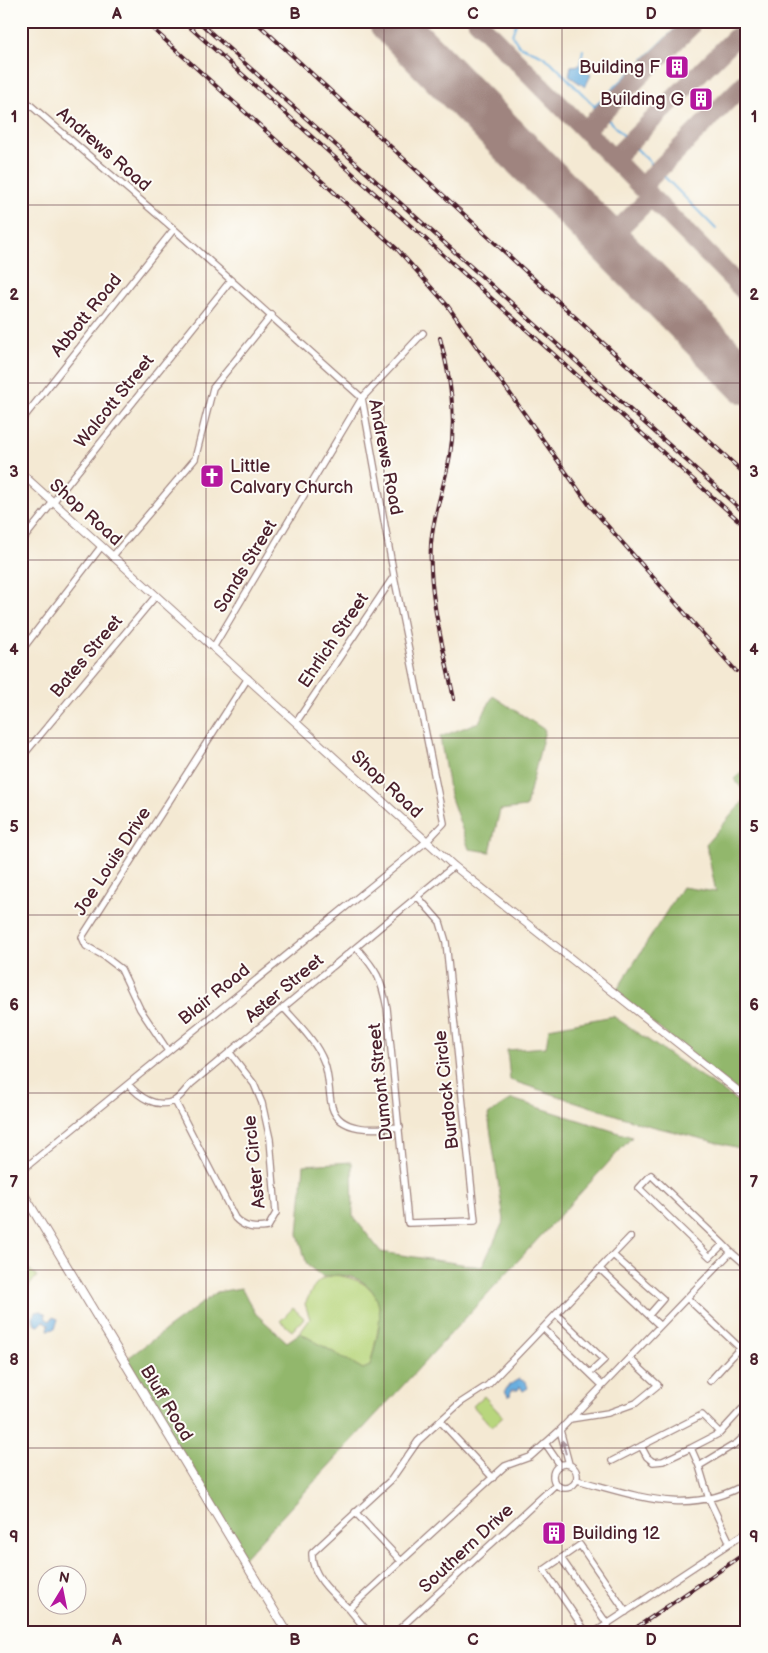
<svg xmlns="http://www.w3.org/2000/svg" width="768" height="1653" viewBox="0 0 768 1653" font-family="'Balsamiq Sans',sans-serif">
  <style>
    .green { fill: #b8d67d; stroke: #817a54 }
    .forest { fill: #92b76c; stroke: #6e6b4c }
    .water { fill: #69aedf; stroke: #5a6685 }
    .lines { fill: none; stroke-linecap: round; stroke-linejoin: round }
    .stream { stroke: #69aedf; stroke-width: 2 }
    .taxiway { stroke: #9f847f; stroke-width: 19 }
    .runway { stroke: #9f847f; stroke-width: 45 }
    .minor-casing { stroke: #9f847f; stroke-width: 8 }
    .tertiary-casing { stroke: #9f847f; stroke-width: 9 }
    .secondary-casing { stroke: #9f847f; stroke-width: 10 }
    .minor { stroke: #fff; stroke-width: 5.5 }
    .tertiary { stroke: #fff; stroke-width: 7 }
    .secondary { stroke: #fff; stroke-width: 8 }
    .rail-casing { stroke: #4a1f2b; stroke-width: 4 }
    .rail { stroke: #fdfcf7; stroke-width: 2; stroke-dasharray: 5.5; stroke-linecap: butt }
    .oneway { fill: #ae9aa0 }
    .grid { fill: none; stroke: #4a1f2b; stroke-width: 1; stroke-opacity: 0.55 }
    .labels { text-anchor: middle; stroke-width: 4; stroke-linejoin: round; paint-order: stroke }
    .poi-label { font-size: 18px; fill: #4a1f2b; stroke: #fdfcf7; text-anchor: end }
    .street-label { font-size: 18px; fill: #4a1f2b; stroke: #fdfcf7 }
    .neatline { fill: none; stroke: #4a1f2b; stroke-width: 2 }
    .grid-label { font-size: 16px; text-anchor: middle; font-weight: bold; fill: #4a1f2b }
  </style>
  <rect width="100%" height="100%" fill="#fdfcf7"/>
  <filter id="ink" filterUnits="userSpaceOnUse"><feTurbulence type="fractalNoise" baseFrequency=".02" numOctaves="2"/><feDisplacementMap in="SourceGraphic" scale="10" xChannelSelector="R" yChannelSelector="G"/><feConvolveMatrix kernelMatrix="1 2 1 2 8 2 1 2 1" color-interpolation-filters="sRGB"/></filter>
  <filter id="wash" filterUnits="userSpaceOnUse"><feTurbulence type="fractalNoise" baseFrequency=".0096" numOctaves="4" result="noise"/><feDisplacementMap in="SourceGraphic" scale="20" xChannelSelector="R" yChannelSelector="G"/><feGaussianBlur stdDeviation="1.12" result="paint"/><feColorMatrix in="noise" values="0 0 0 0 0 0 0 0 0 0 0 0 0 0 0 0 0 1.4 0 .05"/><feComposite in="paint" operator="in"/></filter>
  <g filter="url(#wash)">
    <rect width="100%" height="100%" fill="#f4e9d3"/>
    <path class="green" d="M25 1266 37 1276 22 1295 21 1270Z
      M335 1275C396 1284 380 1320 370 1366L364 1370 300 1333 310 1319 305 1304C314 1286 315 1279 335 1275Z
      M293 1308 304 1318 292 1331 280 1321Z
      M484 1396 503 1417 492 1427 473 1406Z"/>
    <path class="forest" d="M493 696 545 730 526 807 500 810 490 852 469 849 450 795 440 737 479 722Z
      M747 767V795L734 779Z
      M747 797V1099L615 993 682 887 716 892 706 844Z
      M613 1016 747 1108V1150L643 1124 510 1080 507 1050 546 1047 549 1028Z
      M512 1099 632 1137 243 1559 124 1361 217 1292 241 1288 256 1314 287 1342 300 1333 363 1369 370 1366C376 1339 391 1302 364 1283 352 1274 337 1274 323 1277L307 1265 298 1234 304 1165 352 1162 353 1216 381 1252 482 1267 504 1220 488 1115Z"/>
    <path class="water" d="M580 65 591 75 585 87 569 76 571 66Z
      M41 1311 45 1313 46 1319 50 1321 53 1317 58 1319 55 1329 48 1330 49 1324 44 1321 39 1326 35 1325 33 1317 36 1312Z
      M519 1379 526 1382 528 1388 523 1391 520 1386 518 1390H511L510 1396H508L505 1391 509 1385Z"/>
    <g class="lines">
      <path class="stream" d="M517 21 512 35 519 46 541 55 551 62 716 229
        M580 65 583 50
        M594 107 684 21"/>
      <path class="taxiway" d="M477 21 747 294
        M585 130 690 27
        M613 159 736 37
        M641 187 747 81
        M607 240 651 197"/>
      <path class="runway" d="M391 21 747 382"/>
    </g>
  </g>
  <g filter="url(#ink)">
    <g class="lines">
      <g class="minor-casing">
        <path id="minor" d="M743 21 747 25
          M21 97 174 229 362 398 394 576 444 823 427 841 21 1171
          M21 421 174 229
          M21 542 231 280
          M112 557 195 459 213 388 272 315
          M214 646 362 398 423 333
          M21 651 101 547
          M297 721 394 576
          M21 758 155 597
          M357 948C377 971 381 978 387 1008L408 1223 475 1221 446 942 440 922 418 897
          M283 1007C298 1024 316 1041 324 1062 330 1077 328 1092 332 1107 340 1134 378 1129 400 1127
          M168 1051 140 1009 121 969 104 956 86 946 82 937 248 678
          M128 1084C139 1097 156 1109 174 1101 180 1098 186 1089 191 1084L454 866
          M175 1101 235 1218C244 1228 255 1229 268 1227L276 1213 270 1139 262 1103 254 1084 230 1053
          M723 1244 710 1257 639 1188 651 1175 723 1244 731 1252
          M613 1255 663 1299 649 1315
          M600 1269 660 1326
          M687 1298 740 1348 747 1341
          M556 1314 604 1360 590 1373
          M543 1328 602 1385
          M710 1381 740 1348
          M570 1419 608 1413 636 1403 658 1385 629 1358
          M440 1421 493 1478
          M560 1430 569 1464
          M747 1434 737 1443 699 1466 709 1499 730 1543 747 1532
          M545 1443 560 1465
          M641 1446 647 1457 653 1462 663 1461 691 1448
          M612 1461 702 1415 720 1433
          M553 1476a12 12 0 1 1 24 0a12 12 0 1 1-24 0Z
          M699 1466 691 1448 720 1433 742 1409
          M577 1480C635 1495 690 1518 747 1483
          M355 1512 401 1561
          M561 1558 608 1625
          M349 1609C333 1594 311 1576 312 1553L391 1480 418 1441 460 1403 488 1385 630 1237
          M368 1632 349 1609 505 1466 530 1457 560 1430 731 1252 747 1266
          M396 1632 556 1484
          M586 1632 544 1570 580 1545 626 1612
          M595 1632 730 1543"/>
      </g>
      <g class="tertiary-casing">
        <path id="tertiary" d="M21 473 454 866 747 1098"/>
      </g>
      <g class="secondary-casing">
        <path id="secondary" d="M21 1190 287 1632"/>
      </g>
      <use href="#minor" class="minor"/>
      <use href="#tertiary" class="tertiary"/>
      <use href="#secondary" class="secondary"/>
      <g class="rail-casing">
        <path id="rail" d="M144 21 397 249 447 305 590 506 736 671
          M183 21 747 528
          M198 21 747 515
          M255 21 747 476
          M440 338C450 376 457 416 450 455 445 485 433 514 431 544 428 596 444 649 454 699
          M630 1632 747 1552"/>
      </g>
      <use href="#rail" class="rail"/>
    </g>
    <defs><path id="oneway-solid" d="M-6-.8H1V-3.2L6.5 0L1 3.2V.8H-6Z" transform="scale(1.25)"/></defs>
    <use class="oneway" href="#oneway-solid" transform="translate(564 1447) rotate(-105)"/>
  </g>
  <path class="grid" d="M206 21V1632M384 21V1632M562 21V1632M21 205H747M21 383H747M21 560H747M21 738H747M21 915H747M21 1093H747M21 1270H747M21 1448H747"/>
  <defs>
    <g id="building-square" transform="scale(1.25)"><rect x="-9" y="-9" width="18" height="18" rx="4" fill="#b5179e" stroke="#fdfcf7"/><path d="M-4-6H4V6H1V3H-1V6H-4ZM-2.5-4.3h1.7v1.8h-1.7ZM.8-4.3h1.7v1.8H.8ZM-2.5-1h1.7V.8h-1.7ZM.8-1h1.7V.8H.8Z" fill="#fff"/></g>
    <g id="church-square" transform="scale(1.25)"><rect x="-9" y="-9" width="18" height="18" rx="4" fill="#b5179e" stroke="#fdfcf7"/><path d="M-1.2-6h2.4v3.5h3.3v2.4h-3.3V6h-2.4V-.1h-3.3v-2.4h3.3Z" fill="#fff"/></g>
  </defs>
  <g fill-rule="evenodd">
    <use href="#building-square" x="677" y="67"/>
    <use href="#building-square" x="701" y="99"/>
    <use href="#church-square" x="212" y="476"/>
    <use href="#building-square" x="554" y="1533"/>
  </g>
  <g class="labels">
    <g class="poi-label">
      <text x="660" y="73">Building F</text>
      <text x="684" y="105">Building G</text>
      <text x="230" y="472" text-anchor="start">Little<tspan x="230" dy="21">Calvary Church</tspan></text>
      <text x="572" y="1539" text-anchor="start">Building 12</text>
    </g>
    <g class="street-label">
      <text transform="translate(104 149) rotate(41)" y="6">Andrews Road</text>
      <text transform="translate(86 315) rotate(-51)" y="6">Abbott Road</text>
      <text transform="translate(114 401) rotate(-51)" y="6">Walcott Street</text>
      <text transform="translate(386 457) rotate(79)" y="6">Andrews Road</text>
      <text transform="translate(86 512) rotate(42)" y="6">Shop Road</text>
      <text transform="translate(245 566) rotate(-59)" y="6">Sands Street</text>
      <text transform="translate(333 640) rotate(-56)" y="6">Ehrlich Street</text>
      <text transform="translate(86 656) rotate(-50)" y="6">Bates Street</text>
      <text transform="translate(387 784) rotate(43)" y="6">Shop Road</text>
      <text transform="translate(112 861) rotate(-57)" y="6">Joe Louis Drive</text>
      <text transform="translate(284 988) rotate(-40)" y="6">Aster Street</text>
      <text transform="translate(214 994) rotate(-39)" y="6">Blair Road</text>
      <text transform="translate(380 1082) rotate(-96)" y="6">Dumont Street</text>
      <text transform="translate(446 1090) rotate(-96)" y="6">Burdock Circle</text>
      <text transform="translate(254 1162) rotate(-96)" y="6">Aster Circle</text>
      <text transform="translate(167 1403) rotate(59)" y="6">Bluff Road</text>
      <text transform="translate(466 1548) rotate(-43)" y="6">Southern Drive</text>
    </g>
  </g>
  <rect width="768" height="1653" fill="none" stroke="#fdfcf7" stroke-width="55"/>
  <g transform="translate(62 1590) rotate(10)"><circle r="24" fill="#fdfcf7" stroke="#b5a4a5"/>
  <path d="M0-4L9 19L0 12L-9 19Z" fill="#b5179e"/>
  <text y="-8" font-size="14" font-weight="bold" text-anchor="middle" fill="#4a1f2b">N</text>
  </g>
  <rect x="28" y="28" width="712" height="1598" class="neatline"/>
  <g class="grid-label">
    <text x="117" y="19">A</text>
    <text x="295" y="19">B</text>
    <text x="473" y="19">C</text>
    <text x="651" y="19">D</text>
    <text x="14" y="122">1</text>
    <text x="754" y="122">1</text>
    <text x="14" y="300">2</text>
    <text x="754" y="300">2</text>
    <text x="14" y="477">3</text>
    <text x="754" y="477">3</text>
    <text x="14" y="655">4</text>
    <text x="754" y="655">4</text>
    <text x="14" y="832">5</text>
    <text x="754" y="832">5</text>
    <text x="14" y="1010">6</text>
    <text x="754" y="1010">6</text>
    <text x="14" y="1187">7</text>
    <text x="754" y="1187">7</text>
    <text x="14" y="1365">8</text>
    <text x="754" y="1365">8</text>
    <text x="14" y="1542">9</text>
    <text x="754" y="1542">9</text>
    <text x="117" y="1645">A</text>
    <text x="295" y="1645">B</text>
    <text x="473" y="1645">C</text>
    <text x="651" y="1645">D</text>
  </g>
</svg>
